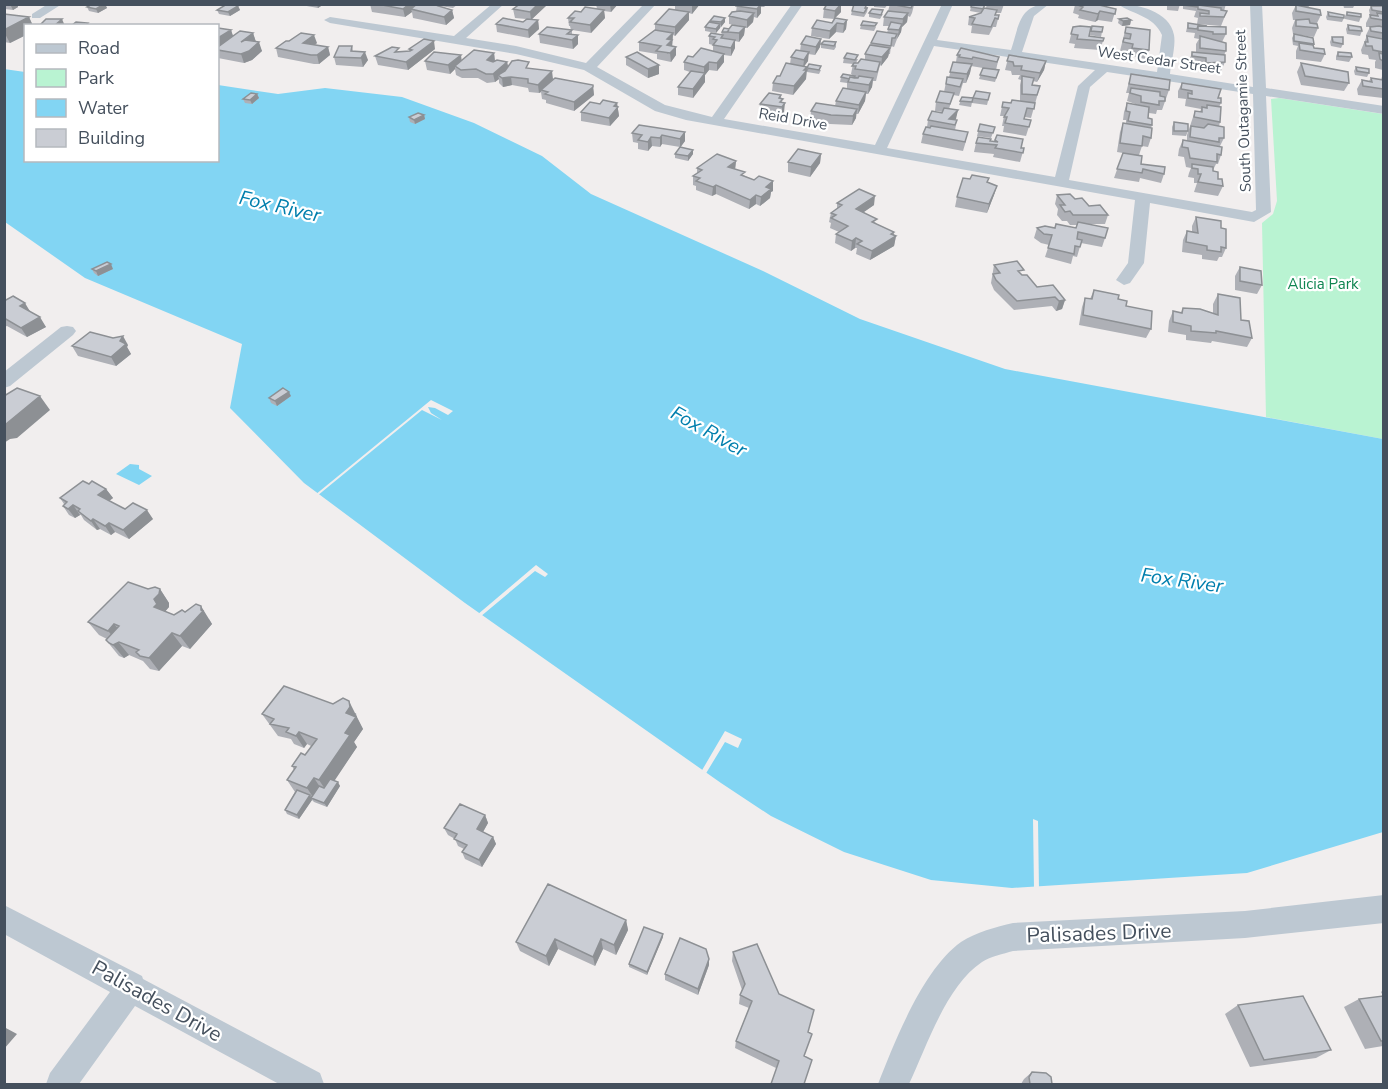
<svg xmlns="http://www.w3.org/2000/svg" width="1388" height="1089" viewBox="0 0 1388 1089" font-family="'Nunito Sans',sans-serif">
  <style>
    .green { fill: #b9f3d2 }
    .water { fill: #82d5f3 }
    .pier { fill: #f1eeee }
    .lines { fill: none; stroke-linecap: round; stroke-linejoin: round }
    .minor { fill: #bdc8d2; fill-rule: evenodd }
    .wall { fill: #aeb0b6 }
    .shaded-wall { fill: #8d9094 }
    .building { fill: #cacdd4; stroke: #8d9094; stroke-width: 1.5 }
    .labels { text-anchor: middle; stroke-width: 4.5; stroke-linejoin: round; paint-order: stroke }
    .far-street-label { font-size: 15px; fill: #45505d; stroke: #fff }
    .far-park-label { font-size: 15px; fill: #0f8551; stroke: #fff }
    .water-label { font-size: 20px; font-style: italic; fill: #017fad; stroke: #fff }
    .near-street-label { font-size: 21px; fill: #45505d; stroke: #fff }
  </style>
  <rect width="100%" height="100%" fill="#f1eeee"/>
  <path class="green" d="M1279 98 1383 114V439L1266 417 1262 223 1273 214 1277 201 1271 99Z"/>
  <path class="water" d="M4 69 25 72 26 160H218V85L278 94 325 88 402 97 474 123 542 156 591 194 763 271 860 319 1005 369 1383 439V832L1247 873 1012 888 931 880 844 852 771 816 721 783 465 603 304 483 230 408 242 344 85 278 5 222Z
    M130 464 139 465V469L152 476 139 485 116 474Z"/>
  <path class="pier" d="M431 400 453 411 448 415 435 408 428 407 431 413 442 420 422 410 317 496 315 495Z
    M536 565 548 574 545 577 535 571 480 617 477 615Z
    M725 731 742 739 738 748 725 742 705 775 701 772Z
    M1033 819 1038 821 1039 890 1034 889Z"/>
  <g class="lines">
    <path class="minor" d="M48 4H62L40 18H32V14Z
      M492 4H504L466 38 516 46 586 63 644 4H656L597 67 665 105 712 117 792 4H803L724 119 875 145 942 4H953L937 40 1011 50C1019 26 1019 4 1049 4L1034 16 1022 52 1157 72 1162 35C1153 15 1133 15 1118 4 1137 4 1170 11 1174 35 1176 46 1171 63 1170 74L1253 87 1250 4H1262L1266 88 1384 106V114L1266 96 1271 212 1254 222 1150 203 1144 263 1130 283 1124 285 1116 280 1128 263 1135 200 686 120 655 111 584 70 516 54 330 23 324 20 330 17 454 36ZM934 46 1095 70 1078 86 1055 177 887 148ZM1107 72 1253 94 1256 210 1252 212 1069 180 1090 87Z
      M67 326 73 327 76 331 73 335 10 386 4 388V372L61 327Z
      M1384 895V923L1245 938 1013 951C1003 954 991 956 982 962 946 986 927 1046 909 1084H878C895 1041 923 969 961 942 976 932 996 927 1013 923L1245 911Z
      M4 905 142 976 143 979 320 1073 324 1084H279L135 1006 79 1084H46L50 1073 110 992 4 934Z"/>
  </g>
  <path class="wall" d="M4 4H17L18 7 13 10 5 9Z
    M92 4H105L107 8 98 13 89 11 87 7Z
    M301 4H324L318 8 301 5Z
    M370 4H414V7L417 4H458L453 8 440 6 452 10 454 18 446 25 413 18 412 12 405 17 372 12Z
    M520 4H548L532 19 538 20 539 29 529 38 497 32 496 24 523 22 526 19 515 18 513 9Z
    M596 4H618L611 12 604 11 605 18 591 33 572 30V34L578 35V44L573 49 540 43 539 34 571 30 570 26H569L568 18 581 12 597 9Z
    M675 4H700L692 14 689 13V20L675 36 673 35 672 46 676 47V55L671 62 657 59V54L639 51V42L655 30V24L675 10Z
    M737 4H767L764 7H761V13L757 18 754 17 753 22 747 28H745L744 35 739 42 735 41V48L731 56 724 55V62L717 71 709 70 705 75V82L693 98 678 95V87L690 72 684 70V62L693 57 713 51V45L709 44V36L721 35 722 32 740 26 729 24V16L736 12Z
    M827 4H846L845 6H841V12L834 19 823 18 824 9Z
    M874 4H888L885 8 874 7Z
    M890 4H920L919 6 914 5 912 13 910 17 908 16 907 22 902 27 901 32 897 39 894 47 891 46 890 54H889L888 57 881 66 880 65 876 81H873L872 87 868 94H866L865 101 858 114H856V118L852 125 830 124 810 120 811 111 835 106 836 101 847 89V83L840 82 841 77 854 76 851 74 853 64 843 63 844 58 858 59 856 63H858L865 60V54L870 45 871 43 887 33 889 26H883L884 17 888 11Z
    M985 4 984 8H986L987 4H1004L1001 13H996V15H999L996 27H993L989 35 971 33 972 26 968 25 969 17 981 13 970 11 971 7Z
    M1164 4H1180L1178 11 1167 10V6L1164 5Z
    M1183 4H1198L1196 11 1183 9Z
    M1203 4H1226L1224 11H1227L1221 26 1197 24 1198 18 1194 17 1198 5 1204 6Z
    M1295 4H1310L1308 8 1321 15 1317 23 1318 28 1314 37 1293 34 1292 28 1295 20H1293L1292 13 1295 7Z
    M1343 4H1355L1353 8H1344Z
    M1075 5 1116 9 1112 22 1098 20 1095 22 1078 18 1079 15 1073 13Z
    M238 6 240 10 230 16 219 14 217 10Z
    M1371 6H1383V70L1375 68V62L1376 60 1369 59 1368 55 1362 54 1361 50 1366 38V35L1370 27H1366V23L1370 15 1369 10Z
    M868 7 867 12 864 17 851 15 852 11Z
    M1328 12 1344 18 1342 22 1327 20 1326 17Z
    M1347 12 1361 17 1359 22 1345 19V16Z
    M869 13 883 14 880 19 869 17Z
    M4 14 29 17 33 26H26V35L10 43 4 42Z
    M725 18V22L716 33 705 31V27L710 22V21Z
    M1119 19 1131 20 1130 25 1122 26 1118 23Z
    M847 20 846 29 843 33 836 32 829 39 811 36 812 28Z
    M863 21 876 27 874 31 860 29 861 25Z
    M1188 23 1226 34 1222 42 1226 51 1224 55 1225 62 1221 71H1202L1203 67 1188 65 1192 52H1196V44L1199 39 1194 38 1195 33 1186 32Z
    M1348 25 1362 31 1360 36 1347 34 1346 29Z
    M1073 27 1089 36 1104 38 1100 50 1074 48 1075 44 1069 43Z
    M1126 27 1149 50 1146 59 1129 56 1130 52 1120 51Z
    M218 28 231 30 233 36 253 33 256 42 262 51 252 60 244 63 218 58Z
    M1091 30 1102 32 1101 37 1090 35Z
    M1294 34 1314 44V48L1325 54 1321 62 1296 59V51L1298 46 1293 45 1292 38Z
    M1332 37 1343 44 1341 48 1331 46 1330 42Z
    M821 39 820 47 815 55 808 54V61L804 66 807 67 806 79 793 95 772 91 773 83 780 76 790 64 791 57 800 51 801 44Z
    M836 42V47L834 50 821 48V44Z
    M317 43 315 45 328 47 330 55 319 64H314L278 57 276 48Z
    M352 46 353 51 368 60 363 67 336 65 334 57Z
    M409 49H435L408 70 378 65 375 56 400 52H409Z
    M1338 52 1352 57 1349 62 1336 60V56Z
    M494 53 495 61 507 62 508 67 529 68 553 79 593 85 594 95 574 111 546 103V100L542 99 541 92 539 93 529 92 528 88 512 85 503 87 499 83V79L495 82 487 83 478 78H462L456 75 455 69 450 74 427 70 425 61H462Z
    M957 55 999 57 996 70H999L995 82 979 79 983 68 971 66 970 73 966 83H963L959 96 953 95 949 109 958 110 955 120H957L955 130 966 141 963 151 921 143 923 134 927 127 928 120 943 112 935 111 936 102 944 92 947 77H949L953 62H956Z
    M1009 55 1046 61 1044 70 1037 82 1033 81 1032 85 1040 86 1031 118 1025 117 1024 119 1031 120 1026 136 1003 132 1004 126H1002L1004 116H1000L1003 102 1011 103 1020 101V85L1021 80 1018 79 1020 75H1012L1011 71 1005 70Z
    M626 57 659 74 648 78 626 65Z
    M1301 63 1349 83 1344 91 1301 85 1297 72Z
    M1356 67 1369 73 1367 77 1355 75 1354 71Z
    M807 68 821 70 819 74 807 72Z
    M1383 73V98L1358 95 1357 89 1362 80 1369 81 1371 78 1381 80Z
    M1131 74 1169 90 1162 110H1157L1156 114 1149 113 1148 118 1152 125 1151 128V138L1148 147 1142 146 1139 155 1141 164 1164 174 1161 183 1140 178 1139 182 1114 178 1123 153 1117 152 1120 132 1123 123 1126 124V120H1123L1124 112 1127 103 1138 105 1127 101 1129 93H1126Z
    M1182 83 1218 98 1221 103 1219 107 1220 122 1219 126 1224 138 1220 146 1221 155 1218 164H1216L1213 170 1223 186 1218 196 1194 192 1197 183H1194V178L1188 177 1189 173 1191 168 1186 167 1184 157 1178 156 1179 149 1183 140 1187 141V135L1195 111 1200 112 1201 109 1185 106 1186 99 1178 98V91Z
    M990 93 987 105 972 103 973 98Z
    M257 94 259 98 252 104 245 103 243 99Z
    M781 95V98L784 112 782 116 759 113 760 104Z
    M962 97 973 98 971 107 959 105Z
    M617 103 619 116 610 126 581 121V112L600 104Z
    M424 115 425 119 415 124 410 122 409 117Z
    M1174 122 1188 131 1186 136 1172 135V127Z
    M980 124 995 127 991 138 977 136Z
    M685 132V141L680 147 693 154 688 161 675 158V154L680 147 662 144 660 147 652 146 648 151 638 149V143L633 142 632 133Z
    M997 135 1021 148H1024L1020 162 993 157 994 154 974 152 976 143 991 141H994Z
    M821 154 820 163 810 177 788 172V162Z
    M736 161 735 169 745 176 754 180 773 181V191L771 192 770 198 760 206 756 204 749 209 716 194 712 196 696 190V186L693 185V176L697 173V168Z
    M988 182 997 186 994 195 987 213 955 207 957 197Z
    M1057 195 1075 199 1108 215 1105 224H1091L1105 238 1102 247 1081 243 1077 257 1073 256 1071 264 1045 257 1049 245 1041 243 1034 238 1037 228H1076L1077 225H1070L1067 221H1062L1057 215 1058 209 1055 204Z
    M837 203 874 205 864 212 877 224 896 236 894 246 870 260 856 254 857 248H855L851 251 835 243 836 234 839 232 830 228 831 223 829 222 831 213 837 209Z
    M1196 217 1221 228 1226 248 1222 257H1219L1217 261 1202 259V255L1182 252 1183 240 1187 231 1192 232V226Z
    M994 265 1022 275 1037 287 1065 300 1062 309 1056 311 1052 306 1014 310 994 290 991 283Z
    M1240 267 1262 285 1257 294 1235 290V276Z
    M92 269H113L98 276 94 273Z
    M1094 290 1118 299 1126 306 1151 329 1146 338 1079 325 1082 307 1085 298 1090 299Z
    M1218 294 1241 320 1252 338 1247 347 1212 341 1211 343 1186 340V335L1168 332 1169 321 1173 311 1181 313 1183 308 1213 314V304Z
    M4 301 30 311 46 327 27 337 7 326 4 327Z
    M128 345 127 347 131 354 116 366 78 356 72 346Z
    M291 396 277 406 271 403 269 398Z
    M89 484 106 489 113 498 109 501 125 509 153 519 129 539 115 532 111 535 100 529 97 530 84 520 81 515H80L75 518 69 515 63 506 64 504 60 498Z
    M148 589H160L169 603V607L165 611 174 615 209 619 212 624 190 649 182 646 159 671 150 669 143 661 129 655 124 658 119 656 106 640 107 639 99 635 88 622Z
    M356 713 357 718 363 729 354 742 357 747 334 780 340 786 327 807 314 802 312 800 299 819 287 814 285 810 295 792 287 780 294 770 292 766 305 755 311 746 307 744 304 748 294 744 291 739 278 736 262 714Z
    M485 815 488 823 483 832 493 837 496 844 482 867 465 859 462 852 464 849 458 846 455 839 448 835 444 828Z
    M626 920 628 930 616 955 603 949 595 966 558 949 549 966 520 951 516 942Z
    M663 937 647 975 629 967V964Z
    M733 952 779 994 808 1032 804 1056 776 1068 735 1048 736 1041 749 1008 739 1004 740 995 742 990 732 961Z
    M709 959V965L698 995 665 980V974Z
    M1383 990V1046L1365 1049 1344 1007 1359 999 1383 996 1381 992Z
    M1238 1005 1331 1050 1316 1058 1250 1067 1225 1014Z
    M1032 1072 1052 1084H1021L1024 1079Z"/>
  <path class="shaded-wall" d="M13 4H17L18 7 13 10 11 6Z
    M104 4H105L107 8 98 13 96 9Z
    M317 4H324L318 8Z
    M409 4H414L415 9H411L412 12 405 17 403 9Z
    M538 4H548L531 20 530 12Z
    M610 4H618L611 12Z
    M693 4H700L692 14V6Z
    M761 4V13L757 18V9Z
    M841 4V12L834 19 835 11Z
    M238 6 240 10 230 16 228 12Z
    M452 10 454 18 446 25 444 17Z
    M604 10 605 18 591 33 590 25Z
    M1100 11 1098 20 1095 22 1098 14Z
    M689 12V20L675 36V27Z
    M754 13 753 22 747 28V20Z
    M908 13 907 22 902 27 903 19Z
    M29 17 33 26H26V35L10 43 4 32V30Z
    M725 18V22L721 27V22Z
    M62 19 65 26H54Z
    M538 20 539 29 529 38 528 30Z
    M847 20 846 29 843 33 844 24Z
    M1131 20 1130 25 1122 26 1123 21Z
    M837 23 836 32 829 39 830 31Z
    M720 24V28L716 33V29Z
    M902 24 901 32 897 39 899 30Z
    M745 27 744 35 739 42V33Z
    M231 30 234 39 218 48V38Z
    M253 33 256 42H241Z
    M673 33 672 48 667 54V39Z
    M314 35 317 43 306 51 303 43Z
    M578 35V44L573 49 572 40Z
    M821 39 820 47 815 55 816 47Z
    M735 40V48L731 56V48Z
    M434 41 435 49 408 70 406 62Z
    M259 42 262 51 252 60 244 63 241 54Z
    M328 47 330 55 319 64 317 55Z
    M676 47V55L671 62 670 53Z
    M890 48 888 57 881 66 882 57Z
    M365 52 368 60 363 67 361 58Z
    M809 52 808 61 803 68 804 60Z
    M494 53 495 62 488 68 487 60Z
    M724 54V62L717 71V63Z
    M461 55 462 63 455 66V69L450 74 448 65Z
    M1046 61 1044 70 1037 82 1040 73Z
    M507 62 509 70 498 75 499 79 495 82 493 74Z
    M709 62V70L705 75V82L693 98V89L704 74V67Z
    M972 64 970 73 966 83 967 74Z
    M659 65V74L648 78V69Z
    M807 67 806 79 793 95 794 86Z
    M552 71 553 79 541 90V92L539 93 538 85Z
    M511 77 512 85 503 87 502 78Z
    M873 78 872 87 868 94 869 85Z
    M593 87 594 95 574 111V102Z
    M866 92 865 101 858 114 859 105Z
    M257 94 259 98 252 104 250 100Z
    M617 103 619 116 610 126 609 118 614 106Z
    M785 103 784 112 782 116V107Z
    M857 109 856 118 852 125 853 116Z
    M958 110 956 119 951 124 949 119Z
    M424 115 425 119 415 124 414 120Z
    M685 132V141L680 148V139Z
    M662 135V144L660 147V138Z
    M651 137 652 146 648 151V142Z
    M693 150V154L688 161V156Z
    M821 154 820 163 810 177 811 167Z
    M736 161 735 170 728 167Z
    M773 181V191L771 192 770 198 760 206 761 197 766 187Z
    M716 185V194L712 196 713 187Z
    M997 186 994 195 987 213 989 204Z
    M756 195V204L749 209 750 200Z
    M875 196 874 205 855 218 856 209Z
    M894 232 893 238 896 236 894 246 870 260 872 251Z
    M856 238 855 248 851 251 852 241Z
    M111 264 113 269 98 276 96 271Z
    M1065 300 1062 309 1056 311 1059 301Z
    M25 303 31 313 20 306Z
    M40 317 46 327 27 337 21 328Z
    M123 336 128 345 127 347 131 354 116 366 111 357Z
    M289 392 291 396 277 406 275 401Z
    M40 396 50 410 17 438 10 439 4 443V424Z
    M106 489 113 498 105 504 98 495Z
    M73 505 80 515 75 518 68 509Z
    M147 510 153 519 129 539 123 530Z
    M93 519 100 529 97 530 91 521Z
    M109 523 115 532 111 535 105 526Z
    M160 589 169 603V607L164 613 154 607V599Z
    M201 606 212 624 190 649 180 636 201 610Z
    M114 624 125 637 119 643 129 655 124 658 113 645 118 642 108 631Z
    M172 633 182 646 159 671 149 658Z
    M349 701 363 729 354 742 357 747 327 792 319 780 346 713Z
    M299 732 307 744 304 748 296 736Z
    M314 778 322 790 315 800 307 788Z
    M338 782 340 786 327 807 324 803Z
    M310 795 312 800 299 819 297 815Z
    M485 815 488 823 480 837 477 829Z
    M493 837 496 844 482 867 479 860Z
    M626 920 628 930 616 955 614 945Z
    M663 934V937L647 975V972Z
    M555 939 558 949 549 966 546 956Z
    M601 939 603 949 595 966 593 957Z
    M709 959V965L698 995V989Z
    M4 1027 17 1034 4 1049Z"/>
  <path class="building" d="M92 4H104L96 9 87 7Z
    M227 4H232L238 6 228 12 217 10Z
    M377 4H409L403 9Z
    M417 4H440L438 6 452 10 444 17 411 9Z
    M520 4H538L530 12 513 9Z
    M737 4H761L757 9 736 6Z
    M827 4H841L835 11 824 9Z
    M854 4H867L865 8H867L864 13 852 11Z
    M890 4H913L911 8Z
    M972 4H985L983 9 971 7Z
    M1075 4H1095L1116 9 1115 14 1100 11 1098 14 1080 10 1083 7Z
    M1184 4H1198L1197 7 1184 5Z
    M1198 5 1221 8V10L1227 11 1224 17 1200 16V13L1209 14V11L1198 9Z
    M1296 5 1320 10 1321 15 1296 11Z
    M1371 6H1383V12L1372 10Z
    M585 7 604 10 590 25 570 22 574 18H568L575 11 581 12Z
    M984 8 997 10 995 15H999L998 19 995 18 991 27 972 24 975 18 969 17 981 13Z
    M669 9 689 12 675 27 655 24Z
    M872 9 883 10 881 15 869 13Z
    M740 11 754 13 747 20 729 16 732 12Z
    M888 11 908 13 903 19 884 17Z
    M1328 12 1344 15V18L1329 16Z
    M1347 12 1361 14V17L1347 15Z
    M1377 13 1383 14V20L1371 18 1370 15 1378 16Z
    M4 14 29 17 4 30Z
    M714 16 725 18 721 22 710 21Z
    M503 18 523 22 527 19 538 20 528 30 496 24Z
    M835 18 847 20 844 24 837 23 830 31 812 28 817 20 832 23Z
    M1127 18 1131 20 1123 21 1119 19Z
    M46 19H62L54 26H39Z
    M1309 19 1310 23 1317 24 1318 28 1296 26V20Z
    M863 21 877 23 875 26 861 25Z
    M76 22 88 23 85 26H71Z
    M709 22 720 24 716 29 705 27Z
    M891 22 902 24 899 30 888 29Z
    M1188 23 1207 26H1198L1197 29 1188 28Z
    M732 25 745 27 739 33 727 32 729 30 727 32H722L724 28 729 29Z
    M1348 25 1361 27 1362 31 1349 30Z
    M1080 26 1091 27 1089 36 1104 38 1103 41 1077 39 1078 35 1071 34 1073 27Z
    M1092 26 1103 27 1102 32 1091 31Z
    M1198 26 1226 27V34H1213V32L1198 30Z
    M1379 26 1383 27V33L1371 31 1370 27Z
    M547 27 572 30 567 34 578 35 572 40 539 34Z
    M1126 27 1150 30 1149 50 1132 48 1133 44 1123 42 1124 38 1130 39 1131 34 1125 33Z
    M218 28 231 30 218 38Z
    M655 30 673 33 667 39 672 40 667 45 676 47 670 53 656 51 661 46 639 42Z
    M240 31 253 33 241 42 245 40 259 42 249 51 241 54 218 50V47Z
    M877 31 897 34 895 38H892L891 46 871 43Z
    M301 33 314 35 303 43 328 47 317 55H311L276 48 286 41H289Z
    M711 33 723 35 721 38 735 40 731 48 713 45 717 40 713 39 715 37 709 36Z
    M1294 34 1313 38 1314 44 1294 41Z
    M806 36 821 39 816 47 801 44Z
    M1200 36 1226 43V51L1200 48Z
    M1367 36 1383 39V52L1373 50 1372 46H1366L1365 42H1368Z
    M1332 37H1343V44L1333 42Z
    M424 39 434 41 406 62 375 56 392 47 399 48 395 52 410 51 412 50 409 49Z
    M824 41 836 42 834 46 821 44Z
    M1299 43 1313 45 1314 48 1324 49 1325 54 1300 50Z
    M870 45 890 48 882 57 865 54Z
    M339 46H352L351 51 365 52 361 58 334 57Z
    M701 48 724 54 717 63 709 62 704 67 684 62 688 56 693 57Z
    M961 48 999 57 997 62 973 57 972 59 959 57 960 55H957Z
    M474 50 494 53 487 60 493 62 497 60 507 62 493 74H486L476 69 461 70 455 66Z
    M796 50 809 52 804 60 791 57Z
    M434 52 461 55 448 65 425 61Z
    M637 52 659 65 648 69 626 57Z
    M1192 52 1225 55V62L1206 63V58L1192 56Z
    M1338 52 1351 53 1352 57 1338 56Z
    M847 53 858 55 855 60 844 58Z
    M1379 53 1383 54V61L1380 59Z
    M1009 55 1046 61 1040 73 1021 70 1022 66H1014L1013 62 1007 61Z
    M861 59 880 62 877 72 855 69 856 66H852L854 63H858Z
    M518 60 529 62 526 68 552 71 538 85 528 83V79L511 77 502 78 498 75 505 71 512 61Z
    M953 62 972 64 967 74 950 72Z
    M786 63 807 67 804 70H807L794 86 773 83 777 76H780Z
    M1301 63 1348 72 1349 83 1305 76Z
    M809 64 821 66 819 70 807 68Z
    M1356 67 1369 69V73L1357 71Z
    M983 68 999 70 996 78 980 75Z
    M691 71 705 73 693 89 678 87Z
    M843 74 855 76 854 78 850 77 849 79 841 77Z
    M1131 74 1170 80 1169 90 1129 84Z
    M859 76 873 78 869 85 848 82 850 77 858 78Z
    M1022 76 1034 78 1032 85 1040 86 1037 95 1022 94Z
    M947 77 963 79 960 87 946 84Z
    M555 78 593 85V87L574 102 545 94 548 92 541 90Z
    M1371 78 1383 80V89L1363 86 1362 80 1372 82Z
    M1182 83 1221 89 1218 98H1221V103L1188 98V93L1192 94V91L1181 89Z
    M843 88 866 92 859 105 836 101Z
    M1131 88 1160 92V96L1165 97V101H1159V105L1141 102V96L1130 93Z
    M940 91 954 93 950 104 936 102Z
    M976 91 990 93 988 100 973 98Z
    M251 93 257 94 250 100 243 99Z
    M769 93 781 95 779 98 783 99 780 102 785 103 782 107 760 104Z
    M962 97 973 98 972 102 960 101Z
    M603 100 617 103 614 106 618 107 609 118 581 112 590 102 600 104Z
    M1012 100 1035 103 1034 109 1027 108 1024 119 1031 120 1029 127 1005 123 1007 117H1004L1009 108 1002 107 1003 102 1011 103Z
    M816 103 857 109 853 116 831 115 811 111Z
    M1127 103 1149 107 1148 118 1152 119V125L1128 121 1130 112 1126 111Z
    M1207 105 1221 107 1220 122 1194 117 1195 111 1202 112V107L1207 108Z
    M944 108 958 110 949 119 957 120 955 125 928 120 932 111 942 113Z
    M418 113 424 115 414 120 409 117Z
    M1174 122 1188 124V131H1174Z
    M1123 123 1152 128 1151 138 1143 136 1142 146 1120 143Z
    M980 124 995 127 993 133 978 131Z
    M1208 124 1224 127V138H1219V142L1190 137 1191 126 1204 128Z
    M639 125 685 132 680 139 662 135 660 138 651 137 648 142 638 140 642 135 632 133Z
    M931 126 968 132 965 142 923 134 926 127 930 128Z
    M997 135 1023 139 1021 148H1024L1023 153 995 148 997 145 976 143 978 137 991 139 990 141 998 142 995 140Z
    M1183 140 1222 147 1221 155 1217 154V162L1190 158 1188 148 1182 147Z
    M680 147 693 150 688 156 675 154Z
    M798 149 821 154 811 167 788 162Z
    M1123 153 1142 156 1141 164 1165 167 1164 174 1143 169 1142 173 1117 169Z
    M717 154 736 161 728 167 745 172 741 175 754 180 759 176 773 181 766 187 771 189 761 197 756 195 750 200 716 185 713 187 696 181 700 178 693 176 702 170 697 168Z
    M1192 164 1213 167V171L1218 172V179H1222L1223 186 1198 182 1201 174H1198V169L1192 168Z
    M972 175 989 178 987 182 997 186 989 204 957 197 963 178 970 179Z
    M859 189 875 196 856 209 877 219 872 222 894 232 891 234 896 236 872 251 857 244 862 241 856 238 852 241 836 234 848 226 831 218 836 215 831 213 842 205 837 203Z
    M1070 194 1075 199 1082 198 1089 206 1100 205 1108 215H1073L1070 211 1065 212 1060 205H1065L1057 195Z
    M1196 217 1221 221V228L1226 229V248L1221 247V252L1207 250V246L1186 242 1187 231 1198 233Z
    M1078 222 1108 228 1105 238 1078 232 1077 239 1082 240 1080 247 1075 246 1074 254 1048 248 1052 235 1044 234 1037 228 1045 226 1055 228 1056 224 1076 228Z
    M1017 261 1024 270 1018 271 1022 275H1027L1037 287 1053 285 1065 300 1059 301 1055 297 1017 301 996 280 993 274 1000 273 994 265Z
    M107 262 111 264 96 271 92 269Z
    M1240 267 1261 271 1262 285 1240 281Z
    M1094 290 1119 295 1118 299 1127 301 1126 306 1152 311 1151 329 1083 315 1085 298 1092 299Z
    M1218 294 1240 298 1241 320 1249 321 1252 338 1216 331V333L1191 331V326L1173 322V311L1182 313 1183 308 1200 309 1218 315Z
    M13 296 25 303 20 306 40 317 21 328 4 318V301Z
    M90 332 113 338 123 336 120 341 126 344 111 357 72 346Z
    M17 388 40 396 6 424H4V396Z
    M283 388 289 392 275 401 269 398Z
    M83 481 89 484 92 481 106 489 98 495 125 509 133 503 147 510 123 530 109 523 105 526 93 519 91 521 78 511 80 509 73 505 68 509 63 506 67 502 60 498Z
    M128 582 148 589 155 587 160 589 159 594 154 599 157 604 154 607 174 615 182 610 185 612 196 604 201 606V610L203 611 180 636 172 633 149 658 140 656 136 652 139 650 119 642 113 645 109 643 106 640 119 626 114 624 108 631 88 622Z
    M284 686 333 704 343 698 349 701 350 707 346 713 356 717 345 733 350 735 319 780 314 778 307 788 287 780 296 767 292 766 301 753 305 755 317 739 299 732 296 736 286 732 289 728 270 724 274 719 262 714Z
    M330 779 338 782 324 803 311 798 319 786 324 788Z
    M297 790 310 795 297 815 285 810Z
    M460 804 485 815 477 829 493 837 479 860 462 852 467 845 454 839 457 834 444 828Z
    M548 884 626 920 614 945 601 939 593 957 555 939 546 956 516 942Z
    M644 927 663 934 647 972 629 964Z
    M680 938 706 949 709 959 698 989 665 974Z
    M757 944 779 994 814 1010 808 1032 812 1034 804 1056 812 1060 804 1084H771L779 1061 736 1041 752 1001 740 995 745 984 733 952Z
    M1303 996 1331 1050 1264 1060 1238 1005Z
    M1383 996V1041H1381L1359 999Z
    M1032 1072 1046 1073 1051 1077 1052 1084H1030L1029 1077Z"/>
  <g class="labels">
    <g class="far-street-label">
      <text transform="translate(1159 60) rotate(8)" y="5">West Cedar Street</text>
      <text transform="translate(1243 111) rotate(-92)" y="5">South Outagamie Street</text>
      <text transform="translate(793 119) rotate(10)" y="5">Reid Drive</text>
    </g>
    <g class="far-park-label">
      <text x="1323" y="289">Alicia Park</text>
    </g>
    <g class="water-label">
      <text transform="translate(280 206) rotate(13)" y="7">Fox River</text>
      <text transform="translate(709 431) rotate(29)" y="7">Fox River</text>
      <text transform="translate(1182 580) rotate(8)" y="7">Fox River</text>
    </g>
    <g class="near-street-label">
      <text transform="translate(1099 933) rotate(-2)" y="7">Palisades Drive</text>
      <text transform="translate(157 1001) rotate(29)" y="7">Palisades Drive</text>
    </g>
  </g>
  <rect width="1388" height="1089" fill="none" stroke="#45505d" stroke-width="12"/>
  <rect x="24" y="24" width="195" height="138" fill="#ffffff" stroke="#b5b9be" stroke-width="1.5"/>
  <rect x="36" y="44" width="30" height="9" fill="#bdc8d2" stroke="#b5b9be" stroke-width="1.5"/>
  <text x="78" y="54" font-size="18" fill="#45505d">Road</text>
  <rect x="36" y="69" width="30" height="18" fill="#b9f3d2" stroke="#b5b9be" stroke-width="1.5"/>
  <text x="78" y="84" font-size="18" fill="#45505d">Park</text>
  <rect x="36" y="99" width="30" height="18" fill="#82d5f3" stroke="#b5b9be" stroke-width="1.5"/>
  <text x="78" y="114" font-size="18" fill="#45505d">Water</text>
  <rect x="36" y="129" width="30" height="18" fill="#cacdd4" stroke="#b5b9be" stroke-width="1.5"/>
  <text x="78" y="144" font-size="18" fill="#45505d">Building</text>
</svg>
